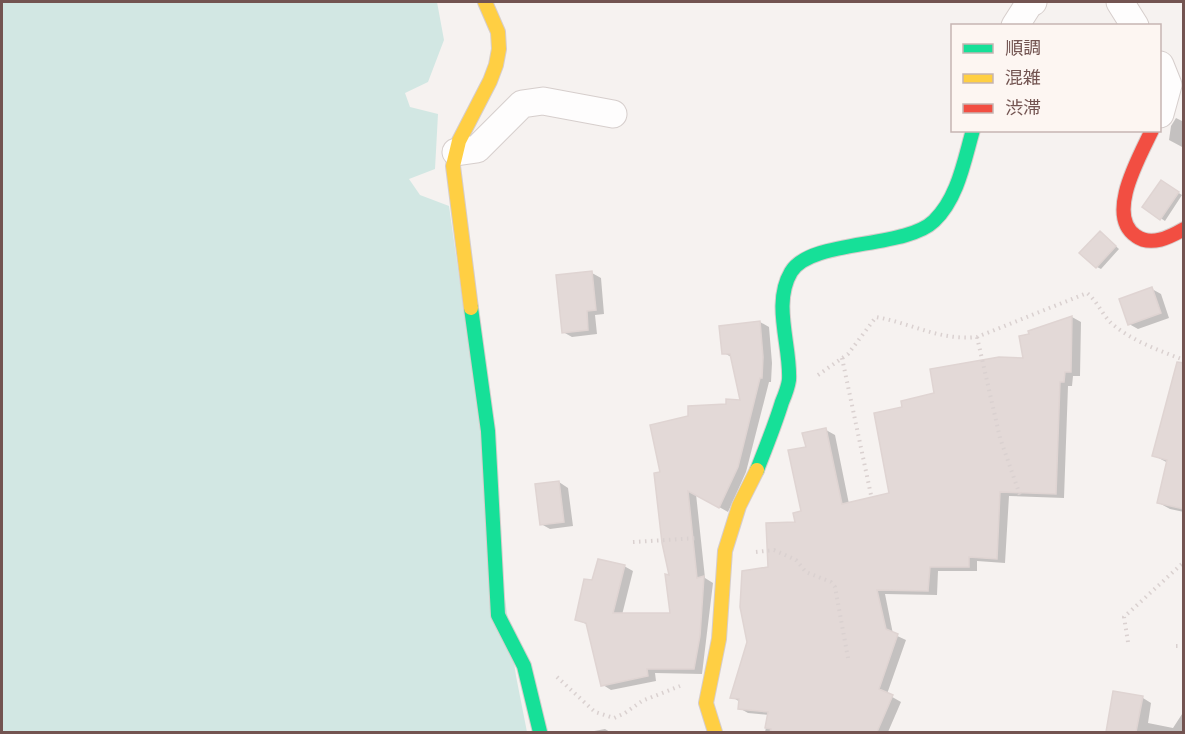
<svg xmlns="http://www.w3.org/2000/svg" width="1185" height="734" viewBox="0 0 1185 734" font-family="'PT Sans Narrow','Noto Sans JP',sans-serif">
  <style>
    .water { fill: #d2e7e3 }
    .shadow { fill: #0003 }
    .building { fill: #e3d9d7; stroke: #dfd4d2; stroke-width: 1.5 }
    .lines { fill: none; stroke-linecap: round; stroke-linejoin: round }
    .street-casing { stroke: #d6cecc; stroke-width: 29 }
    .fast-casing { stroke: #d6cdcb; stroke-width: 16 }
    .slow-casing { stroke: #d6cdcb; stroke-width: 16 }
    .jam-casing { stroke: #d6cdcb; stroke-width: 16 }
    .path { stroke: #dad1d0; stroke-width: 4; stroke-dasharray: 1.5 4.5; stroke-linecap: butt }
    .street { stroke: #fefdfd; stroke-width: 27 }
    .fast { stroke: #16e098; stroke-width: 14 }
    .slow { stroke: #ffcf43; stroke-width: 14 }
    .jam { stroke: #f24e42; stroke-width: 14 }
  </style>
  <rect width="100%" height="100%" fill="#f6f2f0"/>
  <path class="water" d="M2 2H437L444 40 428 82 405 93 410 107 438 114 435 169 409 179 420 195 449 206 516 676 527 732H2Z"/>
  <path class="shadow" d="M1176 118 1184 122V148L1169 140 1171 126Z
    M1161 182 1182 195 1165 221 1144 207Z
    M1104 236 1119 249 1101 269 1097 267Z
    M592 273 601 278 604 314 595 315 597 334 572 337 563 332Z
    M1152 289 1161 294 1169 318 1138 329 1129 324Z
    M1072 317 1081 322 1080 376H1073L1072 386H1068L1064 498 1009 496 1005 563 977 561V571H938L937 595 885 594 893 634 906 640 887 694 901 702 888 732H765L769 715 748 713 739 708 740 702 732 697 769 568 803 513 807 448 826 430 835 435 849 504 891 494 904 409 1025 360 1032 335 1030 332Z
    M760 322 769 327 772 363 771 382H769L746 472 728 512 696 494 705 578 713 583 702 674 655 673 656 681 611 690 603 685 588 625 576 619 624 566 633 571 622 615 671 614V577L661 473 690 417 741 402 733 358 724 353Z
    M1184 403V512L1170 509 1159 503 1168 463 1153 455Z
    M559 482 568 488 573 526 550 529 541 524Z
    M1114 693 1143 698 1151 703 1148 723 1173 728 1184 711V732H1108Z
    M605 729 610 732H589Z"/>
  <path class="building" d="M1161 180 1179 192 1160 220 1142 207Z
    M1100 231 1116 246 1096 268 1079 253Z
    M592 271 596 310 587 311 588 330 562 333 556 275Z
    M1152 287 1161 313 1128 325 1119 299Z
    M1072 316 1071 372H1065L1064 382H1060L1056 494 1000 492 997 559 969 557V567H930L928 591 877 590 886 629 898 634 879 689 893 695 877 732H770L771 729 765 728 768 712 738 709 739 699 730 698 747 642 740 607 742 571 768 567 766 523 795 522 793 513 801 511 788 450 806 447 802 433 826 428 842 504 889 493 874 413 902 407 901 401 934 393 930 369 999 357 1023 358 1019 336 1029 334 1028 331Z
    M760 321 763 357 762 378H760L738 467 719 508 688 491 697 578 704 576 700 636 694 669H647L648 676 601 686 586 623 575 620 584 579 592 580 598 559 625 565 613 613H670L665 574 669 575 662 543 654 473 660 472 650 425 688 416V406L726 404V399L740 400 730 354H722L719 326Z
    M1177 362 1184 363V509L1157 503 1167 460 1152 456Z
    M559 481 564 522 540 525 535 484Z
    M1113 691 1143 696 1136 732H1106Z"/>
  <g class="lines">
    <g class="street-casing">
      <path id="street" d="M1120 2 1135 26
        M1015 26 1029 4 1033 2
        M1160 65 1168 85 1160 114
        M456 152 477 149 522 104 543 101 613 114"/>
    </g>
    <g class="fast-casing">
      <path id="fast" d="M471 308 488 431 498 615 524 666 540 732
        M757 470C766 447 775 425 782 402 785 395 788 387 789 380 791 346 772 304 791 272 810 239 905 249 934 221 958 198 964 161 973 130"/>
    </g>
    <g class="slow-casing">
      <path id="slow" d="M471 308 453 166 459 141 490 81 496 65 499 49 498 32 485 2
        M715 732 706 703 719 639 725 551 739 506 757 470"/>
    </g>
    <g class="jam-casing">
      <path id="jam" d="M1152 130C1140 156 1105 215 1136 236 1151 247 1170 237 1184 229"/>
    </g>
    <path class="path" d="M977 337 1000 438 1021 498
      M842 358 871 495
      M818 375 848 354 876 317C911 323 940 341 977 337L1087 293C1097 301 1102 314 1111 323 1132 341 1158 350 1184 360
      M633 542 698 538
      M756 552 774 550 796 560 806 572 831 582 835 587 848 658
      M1128 642 1124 617 1184 562
      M1176 646H1184
      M557 677 595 712 614 718 625 713 642 701 680 686"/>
    <use href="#street" class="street"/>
    <use href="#fast" class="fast"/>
    <use href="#slow" class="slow"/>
    <use href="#jam" class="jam"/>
  </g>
  <rect width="1185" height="734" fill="none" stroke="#735451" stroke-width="6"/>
  <rect x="951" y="24" width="210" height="108" fill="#fdf6f2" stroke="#c6b5b2" stroke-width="1.5"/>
  <rect x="963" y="44" width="30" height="9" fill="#16e098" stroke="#c6b5b2" stroke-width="1.5"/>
  <text x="1005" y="54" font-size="18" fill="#735451">順調</text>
  <rect x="963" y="74" width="30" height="9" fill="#ffcf43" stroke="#c6b5b2" stroke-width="1.5"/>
  <text x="1005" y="84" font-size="18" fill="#735451">混雑</text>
  <rect x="963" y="104" width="30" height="9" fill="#f24e42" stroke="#c6b5b2" stroke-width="1.5"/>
  <text x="1005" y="114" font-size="18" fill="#735451">渋滞</text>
</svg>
